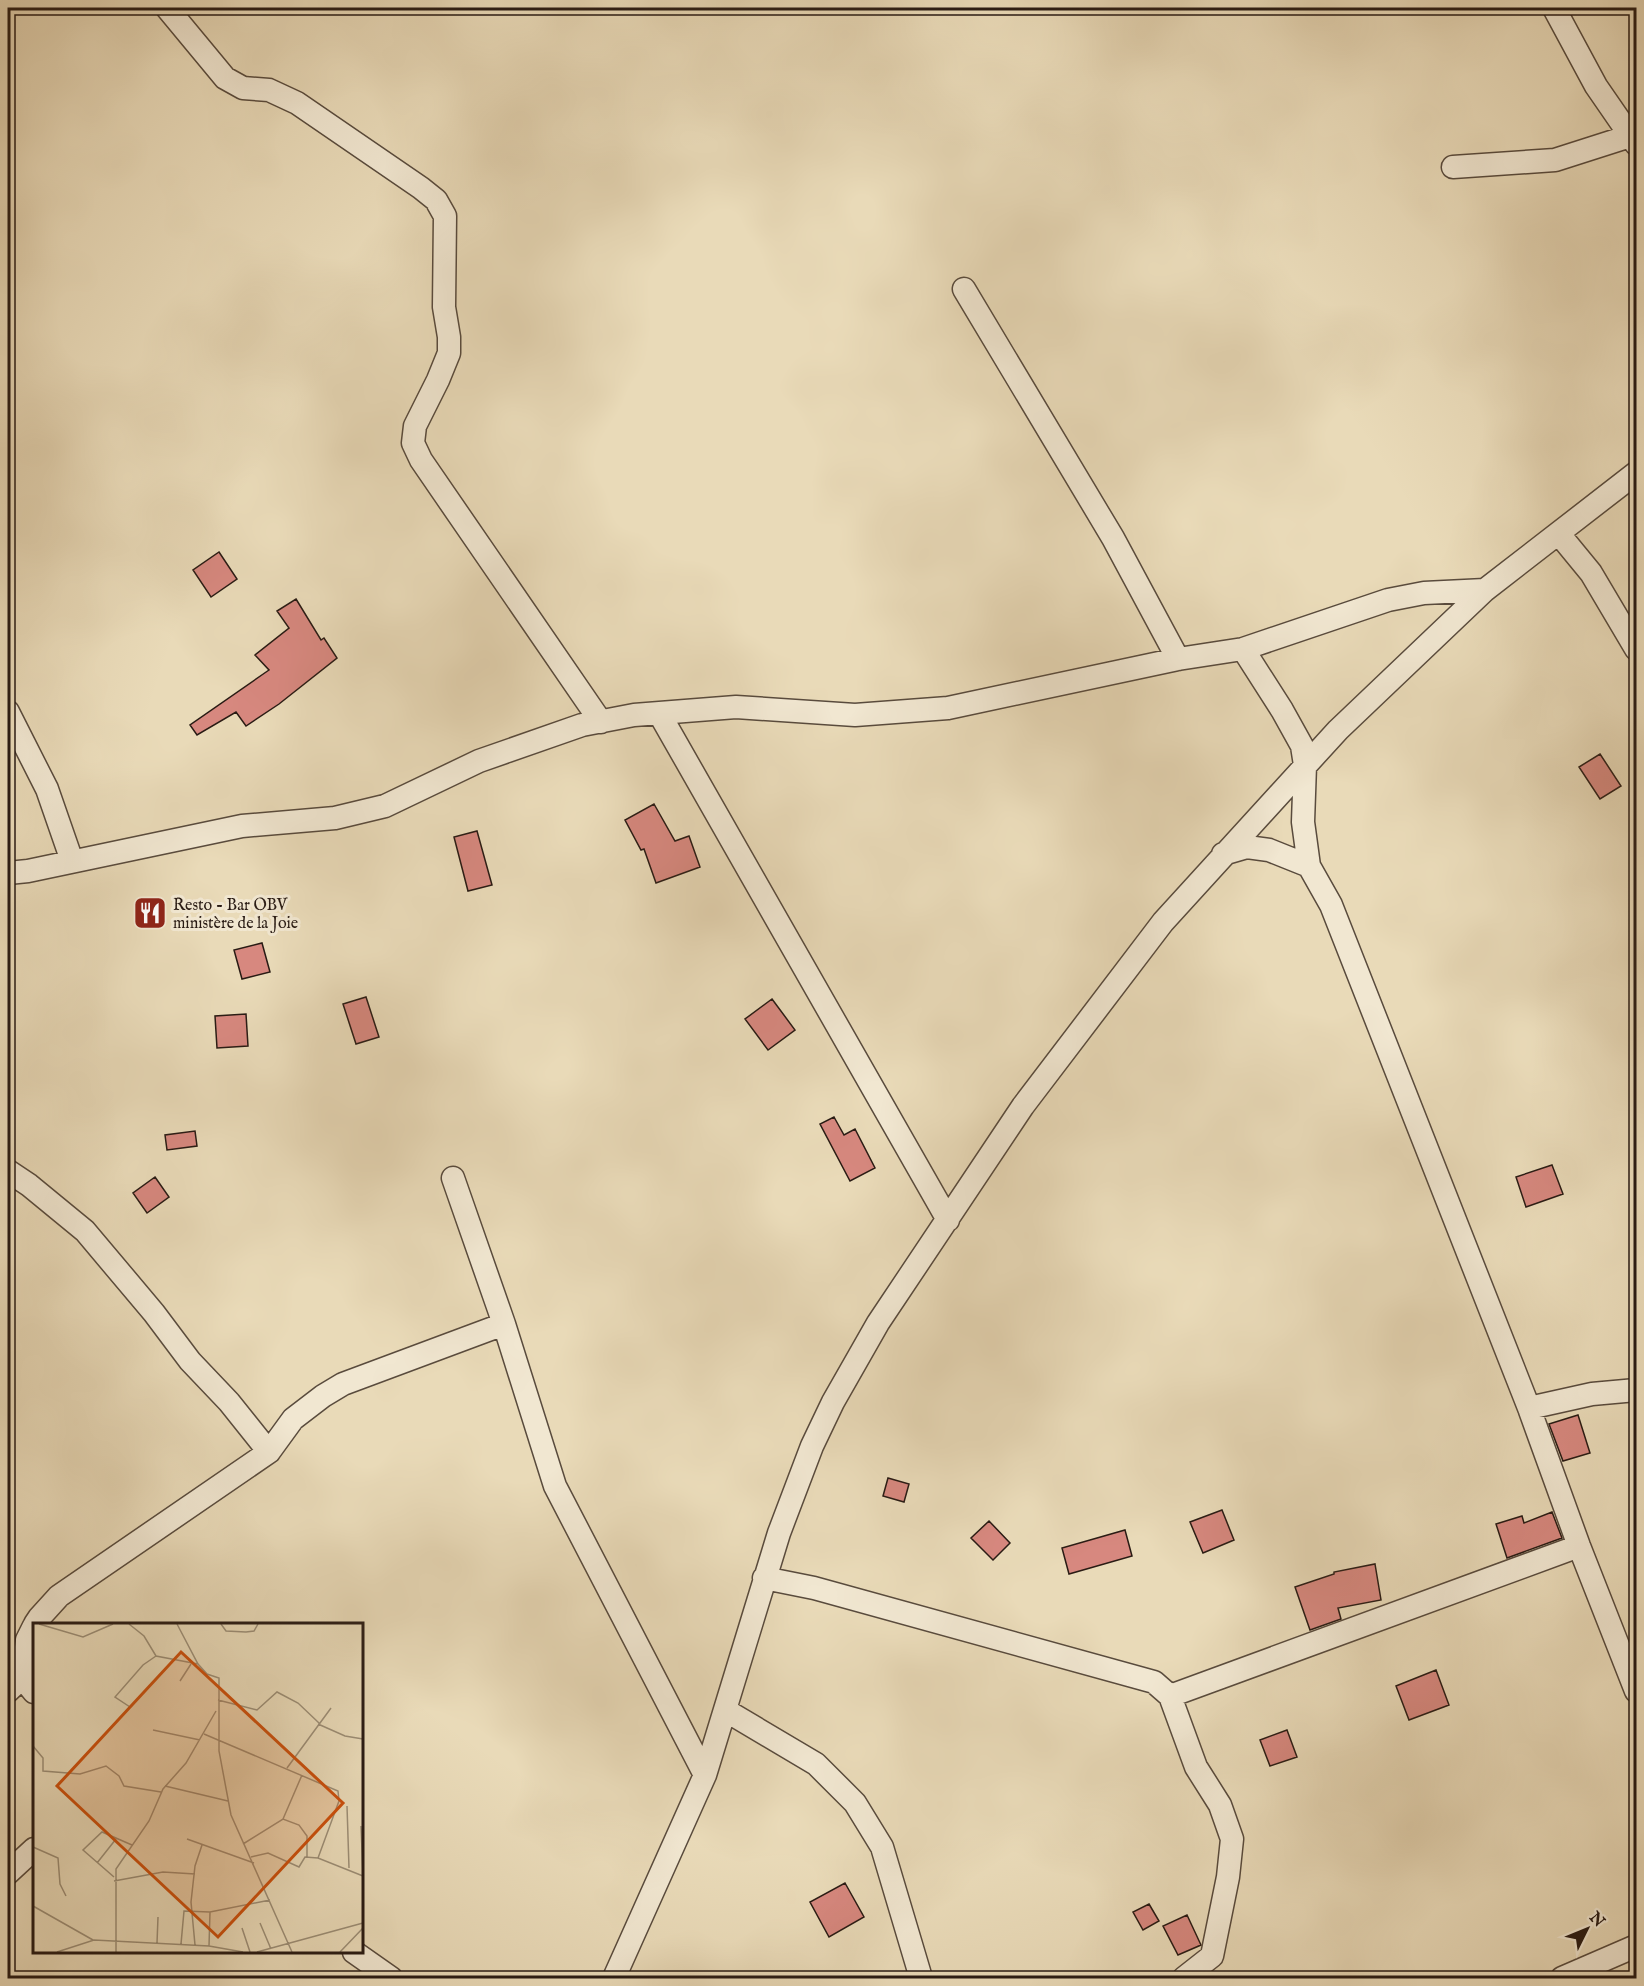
<svg xmlns="http://www.w3.org/2000/svg" width="1644" height="1986" viewBox="0 0 1644 1986" font-family="'IM FELL English',serif">
  <style>
    .building { fill: #d7887f; stroke: #291b14; stroke-width: 1.5 }
    .lines { fill: none; stroke-linecap: round; stroke-linejoin: round }
    .minor-casing { stroke: #594b3d; stroke-width: 25 }
    .minor { stroke: #f1e7d1; stroke-width: 22 }
    .labels { text-anchor: middle; stroke-width: 6; stroke-linejoin: round; paint-order: stroke }
    .poi-label { font-size: 16px; fill: #291b14; stroke: #f1e7d1; text-anchor: start }
    .inset-road { fill: none; stroke: #9c8e76; stroke-width: 1.5 }
    .view { fill: #cb500d; fill-opacity: 0.15; stroke: #cb500d; stroke-width: 3 }
    .inset-edge { fill: none; stroke: #291b14; stroke-width: 3 }
  </style>
  <rect width="100%" height="100%" fill="#e9dab8"/>
  <filter id="stains"><feTurbulence type="fractalNoise" baseFrequency=".00333" numOctaves="4"/><feColorMatrix values="0 0 0 0 .2 0 0 0 0 .09 0 0 0 0 .02 0 0 0 .5 -.17"/></filter>
  <radialGradient id="worn" r=".72"><stop offset=".6" stop-color="#630" stop-opacity="0"/><stop offset="1" stop-color="#630" stop-opacity=".3"/></radialGradient>
  <path class="building" d="M219 552 237 579 211 597 193 570Z
    M296 599 321 640 324 638 337 658 279 704 246 726 236 712 197 735 190 725 269 670 255 655 289 628 277 611Z
    M1600 754 1621 786 1600 799 1579 767Z
    M654 804 675 841 689 836 700 867 656 883 644 849 641 850 625 820Z
    M477 831 492 885 468 891 454 837Z
    M262 943 270 972 242 979 234 950Z
    M366 997 379 1037 356 1044 343 1004Z
    M772 999 795 1030 768 1050 745 1019Z
    M246 1014 248 1046 217 1048 215 1016Z
    M834 1117 844 1135 855 1129 875 1168 850 1181 820 1124Z
    M195 1131 197 1146 167 1150 165 1135Z
    M1552 1165 1563 1194 1526 1207 1516 1177Z
    M155 1177 169 1197 147 1213 133 1193Z
    M1578 1415 1590 1453 1563 1461 1549 1424Z
    M888 1478 909 1484 904 1502 883 1496Z
    M1222 1510 1234 1540 1203 1553 1190 1522Z
    M1552 1512 1562 1538 1507 1558 1496 1524 1522 1516 1524 1523Z
    M989 1521 1010 1543 993 1560 971 1538Z
    M1125 1530 1132 1556 1069 1574 1062 1548Z
    M1375 1564 1381 1600 1338 1608 1341 1619 1310 1630 1295 1587 1334 1574V1572Z
    M1436 1670 1449 1705 1409 1720 1396 1686Z
    M1287 1730 1297 1757 1270 1766 1260 1740Z
    M845 1883 864 1917 829 1937 810 1902Z
    M1149 1904 1159 1921 1143 1930 1133 1912Z
    M1187 1915 1201 1945 1178 1955 1163 1926Z"/>
  <g class="lines">
    <g class="minor-casing">
      <path id="minor" d="M167 8 225 78 243 88 269 90 297 103 421 188 436 200 445 216 444 307 449 337V353L438 380 415 426 413 443 421 460 601 722
        M1554 8 1596 86 1636 144
        M1453 167 1555 160 1630 136
        M964 289 1113 538 1178 659
        M1559 534 1591 573 1636 649
        M1243 649 1282 710 1302 746 1305 765 1303 822 1309 866 1331 905 1529 1408 1579 1546 1636 1691
        M8 712 47 789 72 861
        M659 713 948 1220
        M1223 854 1247 847 1269 850 1309 866
        M8 873 28 871 242 826 335 818 385 806 479 761 582 725 634 715 736 707 855 715 948 708 1178 659 1243 649 1388 600 1424 593 1485 590
        M8 1171 29 1185 85 1231 154 1313 190 1361 229 1402 269 1452
        M453 1178 504 1324 555 1486 705 1775
        M1529 1408 1592 1394 1636 1390
        M764 1578 814 1588 1154 1682 1170 1696 1196 1767 1220 1805 1232 1839 1228 1877 1212 1956 1184 1978
        M35 1624 39 1618 59 1596 269 1452 293 1419 323 1396 343 1384 504 1324
        M8 1660 34 1692
        M8 1691 22 1678 27 1640 34 1626
        M1170 1696 1579 1546
        M725 1710 816 1764 855 1803 882 1847 921 1978
        M8 1873 34 1849
        M354 1952 391 1978
        M614 1978 705 1775 779 1533 812 1446 833 1402 878 1323 1023 1106 1163 922 1338 730 1485 590 1636 473
        M1562 1978 1636 1946"/>
    </g>
    <use href="#minor" class="minor"/>
  </g>
  <defs>
    <g id="restaurant-square" transform="scale(1.725)"><rect x="-9" y="-9" width="18" height="18" rx="4" fill="#8f2418" stroke="#f1e7d1"/><path d="M-5-6h1v4h1v-4h1v4h1v-4h1v5L-1.5 .5V6h-2V.5L-5-1ZM5-6V6H3V1.5H1.5Q1.5-4 5-6Z" fill="#fff"/></g>
  </defs>
  <g fill-rule="evenodd">
    <use href="#restaurant-square" x="150" y="913"/>
  </g>
  <g class="labels">
    <g class="poi-label">
      <text x="173" y="910">Resto - Bar OBV<tspan x="173" dy="18">ministère de la Joie</tspan></text>
    </g>
  </g>
  <g transform="translate(33 1623)">
    <rect width="330" height="330" fill="#e9dab8"/>
    <path class="inset-road" d="M6 1 50 14 80 1M96 1 111 13 123 33 165 41M144 1 165 41 174 51 186 55V128L198 192 259 329M188 1 193 8 213 9 221 8 225 1M147 58 158 41M185 77 224 87 244 69 265 80 286 100M97 84 82 74 110 42 123 33M285 101 312 113 330 116M120 107 167 117M171 111 305 168 306 178 285 235M0 123 10 135V148L47 151 73 143 86 153 91 163 128 169M254 145 298 85M132 163 195 178M314 183 316 245M250 196 269 152M328 203 330 252M154 216 221 240M210 221 250 196 266 202 274 213V234M0 224 25 235 27 261 33 273M218 234 235 230 266 244 272 234 285 235 330 253M64 240 83 216M81 254 50 227 69 209 99 222M81 258 130 249 162 251M0 283 60 317M227 300 238 326M209 305 217 329M124 320 125 294M148 321 151 288 177 289 237 277M162 322 158 279 162 243 169 222M176 323 177 289M24 329 61 317 176 323 210 329M83 329V246L116 198 130 166 153 140 183 88M224 329 330 300M307 329 330 305"/>
    <path class="view" d="M148 29 310 180 185 314 24 163Z"/>
    <rect width="330" height="330" class="inset-edge"/>
  </g>
  <rect width="1644" height="1986" fill="none" stroke="#e9dab8" stroke-width="30"/>
  <rect x="9" y="9" width="1626" height="1968" fill="none" stroke="#291b14" stroke-width="3"/>
  <rect x="15" y="15" width="1614" height="1956" fill="none" stroke="#291b14" stroke-width="1.5"/>
  <g transform="translate(1587 1929) rotate(47)" stroke="#f1e7d1" stroke-width="4.5" paint-order="stroke">
  <path d="M0-4.5L10 22L0 15L-10 22Z" fill="#291b14"/>
  <text y="-9" font-size="16" font-weight="bold" text-anchor="middle" fill="#291b14">N</text>
  </g>
  <rect width="100%" height="100%" filter="url(#stains)"/>
  <rect width="100%" height="100%" fill="url(#worn)"/>
</svg>
